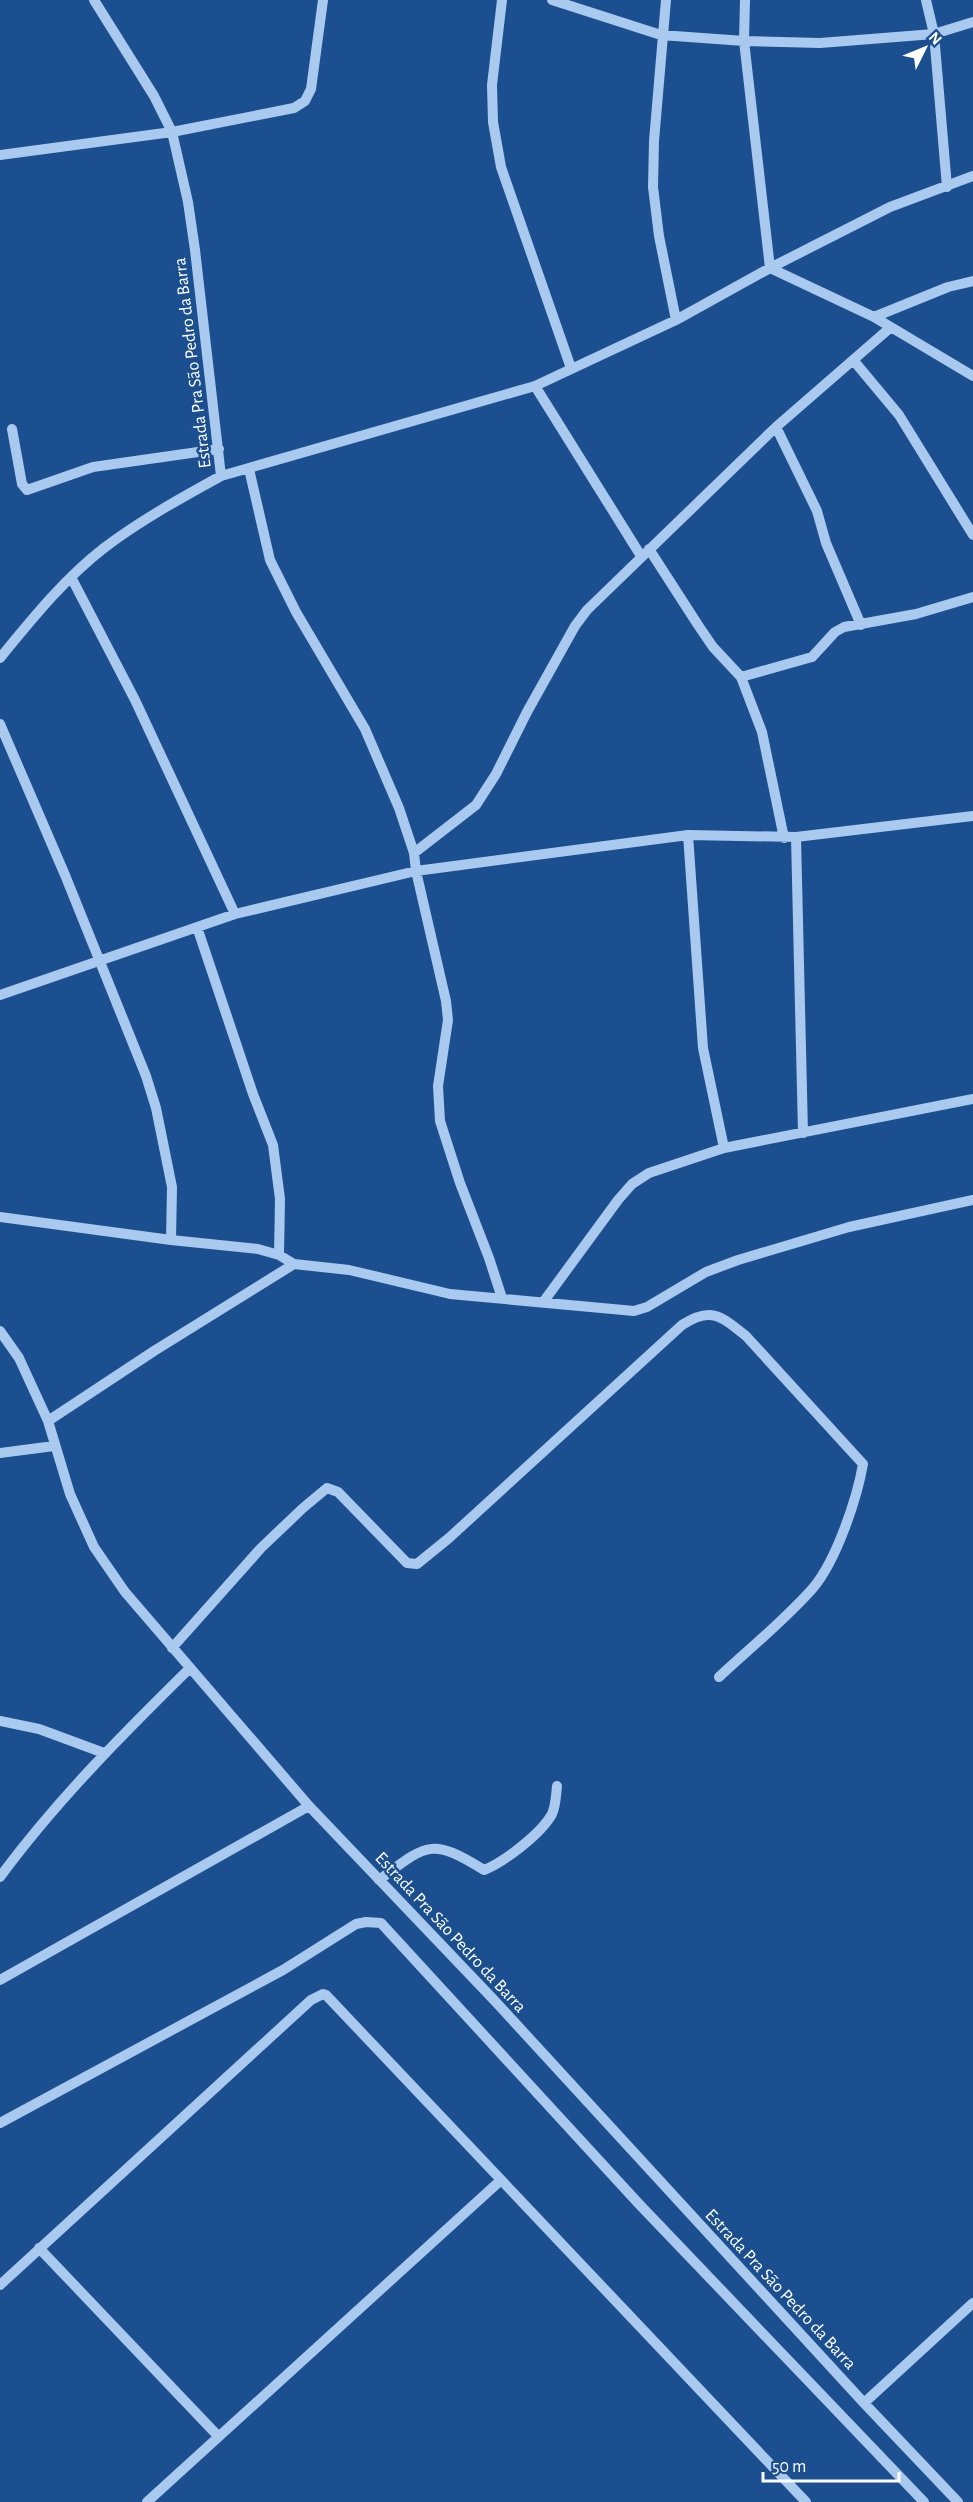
<svg xmlns="http://www.w3.org/2000/svg" width="973" height="2502" viewBox="0 0 973 2502" font-family="'Alegreya Sans',sans-serif">
  <style>
    .lines { fill: none; stroke-linecap: round; stroke-linejoin: round }
    .minor { stroke: #a9c9ee; stroke-width: 10 }
    .labels { text-anchor: middle; stroke-width: 5; stroke-linejoin: round; paint-order: stroke }
    .street-label { font-size: 18px; fill: #fff; stroke: #1b4f8f }
  </style>
  <rect width="100%" height="100%" fill="#1b4f8f"/>
  <g class="lines">
    <path class="minor" d="M94 0 154 96 172 132 188 202 195 250 221 476
      M502 0 492 85 493 122 501 167 571 368
      M552 0 661 35 744 41 820 43 934 34 973 22
      M666 0 654 141 653 187 659 236 676 320
      M745 0 744 41 770 268 874 317 973 376
      M926 0 934 34 947 187
      M0 155 172 132 294 108 305 101 311 89 323 0
      M874 317 948 287 973 281
      M854 361 899 415 973 535
      M535 386 641 556
      M776 427 817 511 826 543 861 625
      M12 429 22 484 27 490 93 467 219 449
      M249 469 270 560 296 612 365 729 399 808 414 853 416 871 446 1001 448 1020 438 1086 440 1121 460 1183 489 1258 502 1298
      M649 549 698 625 713 647 741 677 762 732 784 838
      M71 577 135 700 235 914
      M0 658C32 619 64 579 104 548 141 520 181 498 221 476L535 386 676 320 770 268 890 207 973 176
      M741 677 812 657 835 632 844 627 916 614 973 597
      M0 724 65 875 146 1076 156 1108 172 1187 171 1240
      M688 835 703 1048 724 1148
      M796 837 803 1133
      M414 853 476 805 496 774 527 712 575 626 587 610 776 427 891 327
      M197 927 253 1094 273 1145 280 1199 279 1255
      M0 995 235 914 416 871 688 835 796 837 973 816
      M0 1217 171 1240 258 1249 279 1255 294 1264 349 1270 450 1294 634 1311 647 1307 706 1272 738 1260 849 1227 973 1200
      M544 1301 618 1200 632 1184 649 1173 724 1148 973 1099
      M0 1331 19 1358 48 1421 70 1494 94 1547 125 1592 309 1806 494 2000 864 2403 958 2502
      M48 1421 154 1351 294 1264
      M0 1453 54 1446
      M172 1648 261 1548 303 1508 327 1488 338 1492 407 1563 417 1564 449 1538 682 1325C711 1306 721 1316 746 1336L863 1464C857 1499 836 1561 813 1588 785 1620 750 1648 719 1677
      M0 1721 39 1729 104 1753
      M0 1877C56 1801 122 1735 189 1669
      M379 1880C427 1844 431 1837 484 1870 504 1862 541 1834 552 1814 556 1805 556 1795 557 1786
      M0 1980 309 1806
      M0 2123 283 1970 356 1924 366 1922 381 1923 639 2204 924 2502
      M39 2248 218 2436
      M0 2285 311 2000 323 1994 326 1995 806 2502
      M864 2403 973 2303
      M147 2502 501 2180"/>
  </g>
  <g class="labels">
    <g class="street-label">
      <text transform="translate(192 363) rotate(-97)" y="6">Estrada Pra São Pedro da Barra</text>
      <text transform="translate(451 1932) rotate(47)" y="6">Estrada Pra São Pedro da Barra</text>
      <text transform="translate(781 2289) rotate(47)" y="6">Estrada Pra São Pedro da Barra</text>
    </g>
  </g>
  <g transform="translate(925 48) rotate(47)" stroke="#1b4f8f" stroke-width="4.5" paint-order="stroke">
  <path d="M0-4.5L10 22L0 15L-10 22Z" fill="#ffffff"/>
  <text y="-9" font-size="16" font-weight="bold" text-anchor="middle" fill="#ffffff">N</text>
  </g>
  <path d="M763 2472v9h136v-9" fill="none" stroke="#ffffff" stroke-width="3"/>
  <text x="772" y="2472" font-size="18" fill="#ffffff" stroke="#1b4f8f" stroke-width="4.5" paint-order="stroke">50 m</text>
</svg>
